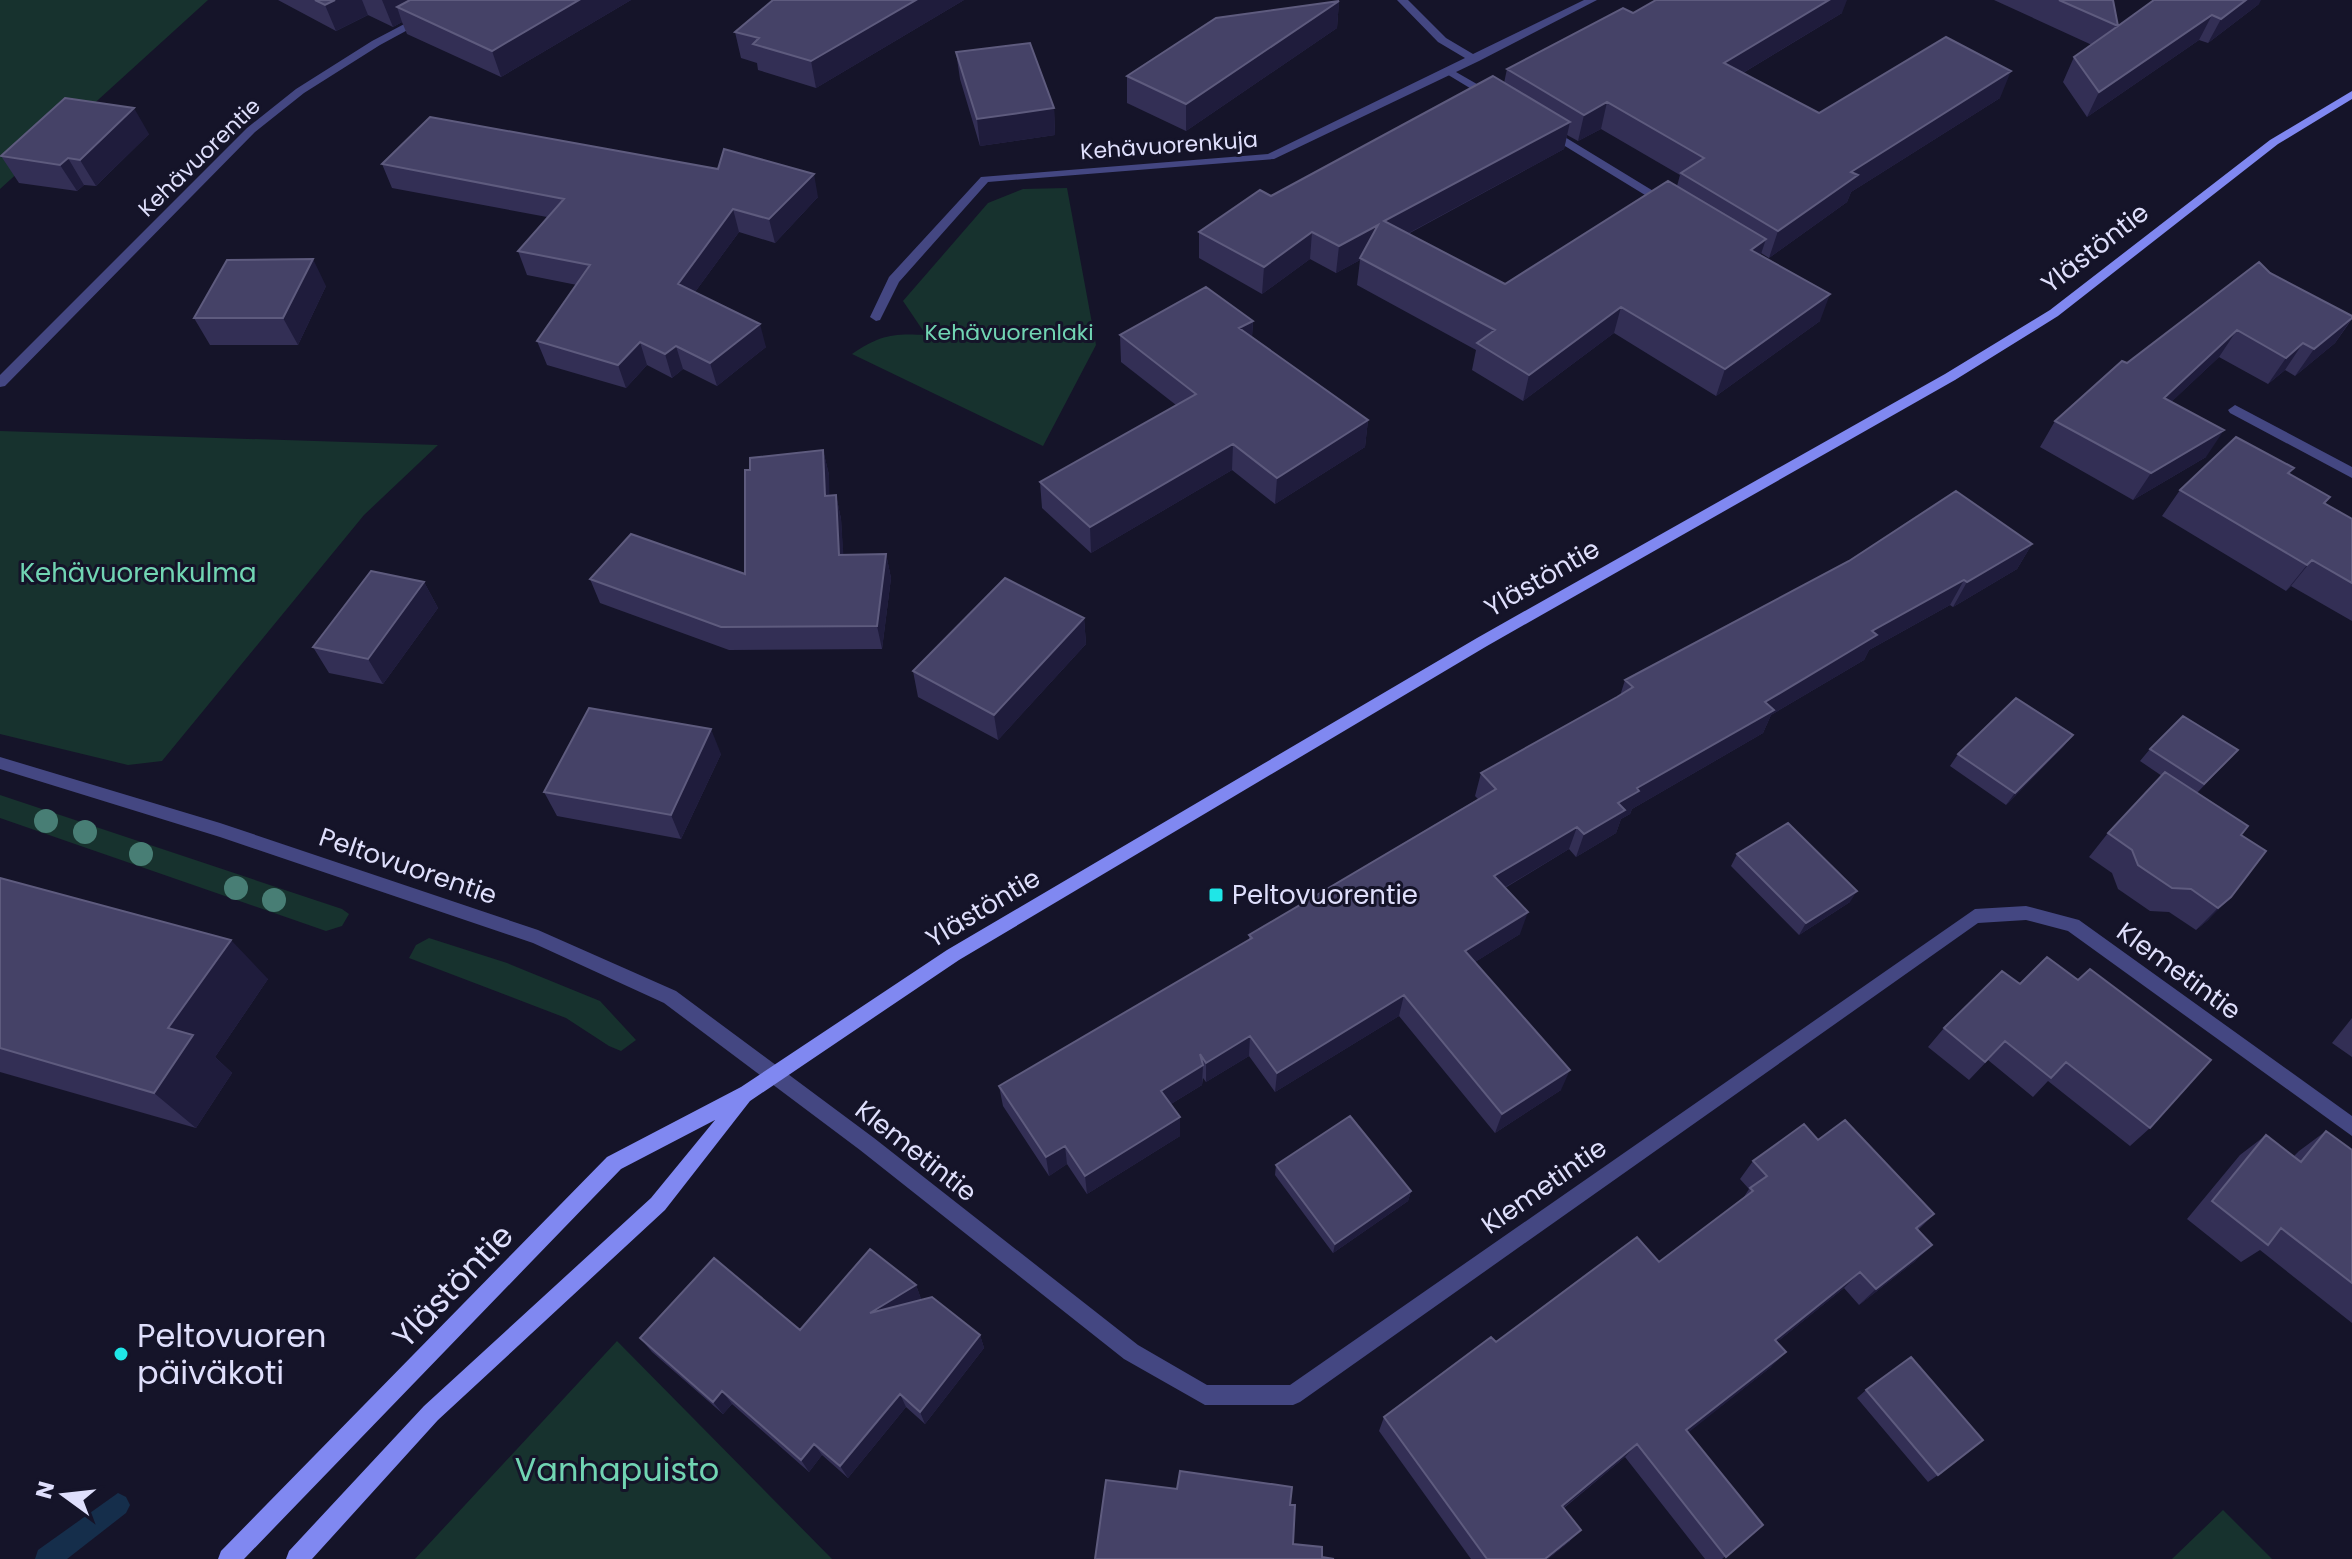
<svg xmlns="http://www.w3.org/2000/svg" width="2352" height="1559" viewBox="0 0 2352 1559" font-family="Poppins,sans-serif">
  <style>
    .green { fill: #17322e }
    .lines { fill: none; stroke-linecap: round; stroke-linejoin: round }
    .stream { fill: #152e4b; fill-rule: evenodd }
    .service { fill: #444782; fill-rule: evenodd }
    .minor { fill: #444782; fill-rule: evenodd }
    .secondary { fill: #8088f1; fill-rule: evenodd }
    .tree { fill: #487e75 }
    .wall { fill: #332f55; fill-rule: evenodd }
    .shaded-wall { fill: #1f1c3c }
    .building { fill: #454267; stroke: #5e5b7e; stroke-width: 2 }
    .poi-dot { fill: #1fe6e7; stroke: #151429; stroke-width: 3 }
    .labels { text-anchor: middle; stroke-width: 6; stroke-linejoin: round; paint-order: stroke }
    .far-street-label { font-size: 22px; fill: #dfdffc; stroke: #151429 }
    .far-park-label { font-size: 22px; fill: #71d5b3; stroke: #151429 }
    .street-label { font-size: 26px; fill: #dfdffc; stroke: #151429 }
    .park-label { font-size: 26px; fill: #71d5b3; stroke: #151429 }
    .poi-label { font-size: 26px; fill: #dfdffc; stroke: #151429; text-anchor: start }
    .near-street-label { font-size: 32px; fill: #dfdffc; stroke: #151429 }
    .near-poi-label { font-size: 32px; fill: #dfdffc; stroke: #151429; text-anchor: start }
    .near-park-label { font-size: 32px; fill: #71d5b3; stroke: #151429 }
  </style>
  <rect width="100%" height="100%" fill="#151429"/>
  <path class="green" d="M0 0H208L0 189Z
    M1067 188 1096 345 1043 446 852 354C880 335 892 333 926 335L903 301 988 203 1023 189Z
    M0 431 438 445 364 515 162 761 128 765 0 734Z
    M0 795 342 909 349 914 342 926 326 931 0 818Z
    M429 938 507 963 600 1001 636 1040 621 1051 609 1046 566 1018 409 958 416 945Z
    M617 1341 832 1559H415Z
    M2223 1510 2272 1559H2172Z"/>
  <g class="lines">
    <path class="stream" d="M118 1493 126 1497 130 1505 126 1513 67 1559H35L38 1550Z"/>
    <path class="service" d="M1449 68 1496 95 1498 97 1488 99 1445 73 1444 71Z
      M1542 128H1550L1673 203 1667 207 1663 206 1542 132Z"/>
    <path class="minor" d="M450 0H463L380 45 304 93 255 132 5 386 0 387V375L247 128 296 89 372 41Z
      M1397 0H1408L1446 38 1473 54 1584 0H1597L1479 61 1274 159 988 182 899 282 880 320 876 321 870 317 889 277 981 177 1268 154 1465 58 1438 42Z
      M2235 405 2352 467V478L2230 413 2228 410Z
      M0 757 220 823 538 930 676 991 874 1138 1138 1345 1207 1385H1290L1975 909 2026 906 2079 920 2352 1116V1136L2068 931 2026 920 1978 923 1300 1402 1293 1405H1205L1124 1359 860 1150 664 1003 533 943 220 837 0 769Z"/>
    <path class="secondary" d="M2352 91V99L2278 144 2058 316 1955 380 1487 646 959 960 750 1101 665 1210 438 1420 312 1559H286L289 1551 424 1406 651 1198 715 1120 621 1169 244 1559H218L221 1551 607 1157 741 1087 947 950 1477 638 1945 374 2050 310 2270 140Z"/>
  </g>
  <g class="tree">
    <circle cx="46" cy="821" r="12"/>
    <circle cx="85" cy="832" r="12"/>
    <circle cx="141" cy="854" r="12"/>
    <circle cx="236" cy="888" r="12"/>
    <circle cx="274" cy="900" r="12"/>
  </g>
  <path class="wall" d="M278 0H631L501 77 407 34 402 22 393 27 368 15 336 31Z
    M964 0 816 88 758 70 757 63 741 58 735 32Z
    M1994 0H2113L2118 26 2259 4 2208 43 2199 40 2087 117 2063 82 2074 57 2092 45Z
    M1339 1 1337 28 1186 131 1127 103V76Z
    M1633 13H1842L1743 73 1819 113 2000 98 1851 192 1847 202 1769 258 1761 253 1760 255 1820 321 1716 396 1614 333 1523 401 1472 370 1476 350 1357 285 1360 260 1336 273 1310 259 1262 294 1199 258V232L1504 83 1507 69ZM1601 129 1680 175 1677 186 1505 284 1408 234 1564 149 1567 135 1578 141Z
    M956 52 1054 108 1055 135 980 146 960 79Z
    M149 134 96 186 84 185 77 191 19 183 1 156Z
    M382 164 818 197 775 243 739 232 695 292 766 347 717 386 683 369 672 378 647 365 626 388 547 365 537 341 577 285 527 275 518 251 547 217 392 188Z
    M2270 273 2352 316V319L2335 343 2295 376 2285 370 2268 384 2219 357 2171 402 2206 457 2133 500 2040 447 2055 421 2127 363Z
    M326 286 298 345H210L194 318Z
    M1253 321 1252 337 1368 420 1365 447 1275 504 1232 470 1091 553 1042 508 1040 482 1176 405 1121 362 1120 335Z
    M823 450 829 475V496L836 495 841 519 843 555 886 554 891 578 882 649 729 650 600 603 590 579 745 574 750 470Z
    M2294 468 2289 474 2330 497 2325 504 2352 519V621L2291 586 2286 591 2162 516 2180 490Z
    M2032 544 2017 569 1953 607 1950 605 1869 650 1864 660 1771 715 1763 733 1632 809 1630 814 1621 819 1616 833 1576 857 1569 849 1505 888 1520 934 1475 962 1561 1090 1495 1133 1399 1016 1275 1092 1249 1056 1206 1082 1203 1078 1202 1085 1171 1104 1180 1117V1136L1087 1194 1067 1164 1049 1176 1003 1106 999 1086 1249 940V935L1478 799 1475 796 1481 773 1620 696 1625 680Z
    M424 582 438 608 383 684 329 673 313 647Z
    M1084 618 1086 644 998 740 918 697 913 671Z
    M2073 735 2063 747 2006 805 1950 766 1958 754Z
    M2150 749 2238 750 2197 793 2241 835 2266 851 2208 920 2196 930 2169 912 2150 911 2118 889 2112 873 2089 857 2108 833 2162 776 2140 761Z
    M721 754 681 839 557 816 544 792Z
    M1737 854 1850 902 1799 935 1731 866Z
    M0 878 268 979 215 1057 232 1073 196 1128 0 1072Z
    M2002 971 2150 1128 2130 1146 2048 1081 2033 1097 1988 1060 1969 1080 1928 1047 1944 1028Z
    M2352 1018V1057L2332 1043Z
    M2326 1131 2352 1150V1323L2260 1250 2241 1262 2187 1219 2240 1155 2266 1135 2294 1156 2299 1151Z
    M1818 1140 1934 1214 1918 1230 1932 1245 1914 1262 1859 1305 1844 1288 1777 1342 1771 1367 1688 1432 1763 1525 1722 1559H1705L1625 1457 1564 1508 1570 1541 1548 1559H1471L1379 1431 1384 1417 1496 1342 1659 1262 1742 1200 1749 1189 1740 1179 1753 1161Z
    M1276 1165 1411 1191 1408 1201 1333 1253 1275 1175Z
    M916 1285 921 1299 918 1301 980 1335 984 1348 925 1424 906 1407 848 1478 822 1455 809 1472 732 1404 723 1414 652 1352 640 1338 800 1330Z
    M1866 1390 1938 1475 1928 1482 1857 1398Z"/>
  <path class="shaded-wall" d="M335 0H362L368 15 336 31 325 5Z
    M382 0H444L397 7 402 22 393 27Z
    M579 0H631L501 77 492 51Z
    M916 0H964L816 88 811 61Z
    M1829 0H1847L1842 13 1716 89 1724 63Z
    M2246 0H2261L2259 4 2208 43 2221 19Z
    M1339 1 1337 28 1186 131V104Z
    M2212 15 2199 40 2087 117 2099 92Z
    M2011 71 2000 98 1851 192 1847 202 1769 258 1778 231 1851 172Z
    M1607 102 1601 129 1578 141 1584 115Z
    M134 108 149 134 96 186 80 160Z
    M1054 108 1055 135 980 146 977 119Z
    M1570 122 1564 149 1381 248 1384 221Z
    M68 158 84 185 77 191 60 165Z
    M814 174 818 197 775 243 769 219Z
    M733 209 739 232 684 307 678 284Z
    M1378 225 1360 260 1336 273 1339 246Z
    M1312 232 1310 259 1262 294 1264 267Z
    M1766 239 1757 266 1751 250Z
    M313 259 326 286 298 345 283 318Z
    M1830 294 1820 321 1716 396 1725 369Z
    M1621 307 1614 333 1523 401 1529 375Z
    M2352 318 2335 343 2295 376 2314 349Z
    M1253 321 1251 347 1239 328Z
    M760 324 766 347 717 386 710 363Z
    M2237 330 2219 357 2147 425 2164 398Z
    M640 342 647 365 626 388 618 365Z
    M2303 343 2285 370 2268 384 2286 358Z
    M676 346 683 369 672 378 665 354Z
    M1368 420 1365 447 1275 504 1277 478Z
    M2224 430 2206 457 2133 500 2151 473Z
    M1233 444 1232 470 1091 553 1090 527Z
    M823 450 829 475 830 520 825 496Z
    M836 495 841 519 845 578 839 555Z
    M2032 544 2017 569 1953 607 1967 582Z
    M886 554 891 578 882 649 877 626Z
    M2312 560 2291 586 2286 591 2307 565Z
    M1964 580 1950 605 1869 650 1864 660 1771 715 1763 733 1632 809 1630 814 1621 819 1616 833 1576 857 1584 834 1618 803 1637 788 1765 702 1872 631Z
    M424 582 438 608 383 684 368 659Z
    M1084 618 1086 644 998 740 994 715Z
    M711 729 721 754 681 839 671 815Z
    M2073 735 2063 747 2006 805 2015 793Z
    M1577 827 1569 849 1487 898 1494 876Z
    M1857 891 1850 902 1799 935 1806 923Z
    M2231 897 2208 920 2196 930 2218 908Z
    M1528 912 1520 934 1459 972 1465 951Z
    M231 940 268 979 215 1057 232 1073 196 1128 154 1093 168 1028Z
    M1404 995 1399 1016 1275 1092 1277 1073Z
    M1250 1036 1249 1056 1206 1082V1063Z
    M1203 1065 1202 1085 1161 1110V1091Z
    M1570 1070 1561 1090 1495 1133 1502 1114Z
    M1180 1117V1136L1087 1194 1085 1176Z
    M1065 1146 1067 1164 1049 1176 1046 1157Z
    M1411 1191 1408 1201 1333 1253 1335 1244Z
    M1932 1245 1914 1262 1859 1305 1876 1289Z
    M1860 1272 1844 1288 1761 1355 1775 1340Z
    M916 1285 921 1299 877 1327 870 1313Z
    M980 1335 984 1348 925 1424 920 1412Z
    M1786 1352 1771 1367 1674 1444 1686 1430Z
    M722 1391 732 1404 723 1414 713 1402Z
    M900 1394 906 1407 848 1478 840 1466Z
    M814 1444 822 1455 809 1472 801 1460Z
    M1637 1444 1625 1457 1552 1517 1562 1506Z
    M1581 1530 1570 1541 1548 1559H1545Z"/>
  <path class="building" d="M315 0H335L325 5Z
    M410 0H579L492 51 397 7Z
    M773 0H916L811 61 753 44 759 38 735 32Z
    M1656 0H1829L1724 63 1819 113 1946 37 2011 71 1851 172 1858 175 1778 231 1681 173 1704 158 1607 102 1584 115 1507 69 1623 8 1633 13Z
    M2059 0H2113L2118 26 2154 0H2246L2221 19 2212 15 2099 92 2074 57 2118 26Z
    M1339 1 1186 104 1127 76 1216 18Z
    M1030 43 1054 108 977 119 956 52Z
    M1493 76 1570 122 1384 221 1505 284 1668 181 1766 239 1751 250 1830 294 1725 369 1621 307 1529 375 1477 343 1495 330 1360 258 1378 225 1339 246 1312 232 1264 267 1199 232 1260 190 1271 196Z
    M65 98 134 108 80 160 68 158 60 165 1 156Z
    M430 117 718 169 724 149 814 174 769 219 733 209 678 284 760 324 710 363 676 346 665 354 640 342 618 365 537 341 590 265 518 251 564 199 382 164Z
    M313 259 283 318H194L227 260Z
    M2259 262 2270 273 2352 316V318L2314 349 2303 343 2286 358 2237 330 2164 398 2224 430 2151 473 2055 421 2122 361 2127 363Z
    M1206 287 1253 321 1239 328 1368 420 1277 478 1233 444 1090 527 1040 482 1196 394 1120 335Z
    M2236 437 2294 468 2288 473 2330 497 2324 503 2352 519V583L2312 560 2307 565 2180 490Z
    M823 450 825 496 836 495 839 555 886 554 877 626 721 627 590 579 631 534 745 574V470H750V458Z
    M1956 491 2032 544 1967 582 1964 580 1872 631 1877 635 1765 702 1774 710 1637 788 1639 791 1618 803 1625 810 1584 834 1577 827 1494 876 1528 912 1465 951 1570 1070 1502 1114 1404 995 1277 1073 1250 1036 1206 1063 1200 1054 1203 1065 1161 1091 1180 1117 1085 1176 1065 1146 1046 1157 999 1086 1252 938 1249 935 1496 789 1481 773 1617 697 1633 687 1625 680 1849 561Z
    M371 571 424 582 368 659 313 647Z
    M1005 578 1084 618 994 715 913 671Z
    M2016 698 2073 735 2015 793 1958 754Z
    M589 708 711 729 671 815 544 792Z
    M2183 716 2238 750 2204 784 2150 749Z
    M2165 772 2248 826 2241 835 2266 851 2231 897 2218 908 2191 889 2172 888 2138 865 2132 850 2108 833Z
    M1788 823 1857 891 1806 923 1737 854Z
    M0 878 231 940 168 1028 193 1035 154 1093 0 1048Z
    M2047 957 2078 980 2090 969 2211 1060 2150 1128 2066 1062 2051 1078 2005 1041 1985 1062 1944 1028 2002 971 2020 984Z
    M1350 1116 1411 1191 1335 1244 1276 1165Z
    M1845 1120 1934 1214 1916 1228 1932 1245 1876 1289 1860 1272 1775 1340 1786 1352 1686 1430 1763 1525 1726 1557 1637 1444 1562 1506 1581 1530 1545 1559H1487L1384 1417 1491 1337 1496 1342 1637 1237 1659 1262 1753 1191 1750 1188 1767 1176 1753 1161 1804 1124 1818 1140Z
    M2326 1131 2352 1150V1283L2281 1228 2268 1245 2212 1201 2266 1135 2301 1162Z
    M870 1249 916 1285 870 1313 932 1297 980 1335 920 1412 900 1394 840 1466 814 1444 801 1460 722 1391 713 1402 640 1338 714 1258 800 1330Z
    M1911 1357 1983 1440 1938 1475 1866 1390Z
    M1180 1471 1292 1487 1290 1505H1295L1293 1544 1322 1547V1557L1334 1559H1095L1106 1480 1177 1489Z"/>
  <g class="poi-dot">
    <rect x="1208" y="887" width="16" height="16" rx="4"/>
    <circle cx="121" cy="1354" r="8"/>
  </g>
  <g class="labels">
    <g class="far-street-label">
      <text transform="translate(1169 145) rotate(-4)" y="8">Kehävuorenkuja</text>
      <text transform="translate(199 157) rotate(-44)" y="8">Kehävuorentie</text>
    </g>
    <g class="far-park-label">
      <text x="1009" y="340">Kehävuorenlaki</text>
    </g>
    <g class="street-label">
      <text transform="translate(2095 248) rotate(-38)" y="9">Ylästöntie</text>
      <text transform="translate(1542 578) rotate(-30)" y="9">Ylästöntie</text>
      <text transform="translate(408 866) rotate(19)" y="9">Peltovuorentie</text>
      <text transform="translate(983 908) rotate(-31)" y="9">Ylästöntie</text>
      <text transform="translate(2179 971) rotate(36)" y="9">Klemetintie</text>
      <text transform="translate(916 1151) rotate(38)" y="9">Klemetintie</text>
      <text transform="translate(1544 1186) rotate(-35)" y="9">Klemetintie</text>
    </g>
    <g class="park-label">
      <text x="138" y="582">Kehävuorenkulma</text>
    </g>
    <g class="poi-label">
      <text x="1232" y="904">Peltovuorentie</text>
    </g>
    <g class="near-street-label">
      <text transform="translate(453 1286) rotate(-46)" y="11">Ylästöntie</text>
    </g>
    <g class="near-poi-label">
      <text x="137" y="1347">Peltovuoren<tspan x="137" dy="37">päiväkoti</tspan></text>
    </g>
    <g class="near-park-label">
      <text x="617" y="1481">Vanhapuisto</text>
    </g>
  </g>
  <g transform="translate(64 1495) rotate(285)" stroke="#151429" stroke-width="6" paint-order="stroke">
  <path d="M0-6L14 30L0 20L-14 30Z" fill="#dfdffc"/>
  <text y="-12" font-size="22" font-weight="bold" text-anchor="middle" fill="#dfdffc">N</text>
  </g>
</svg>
